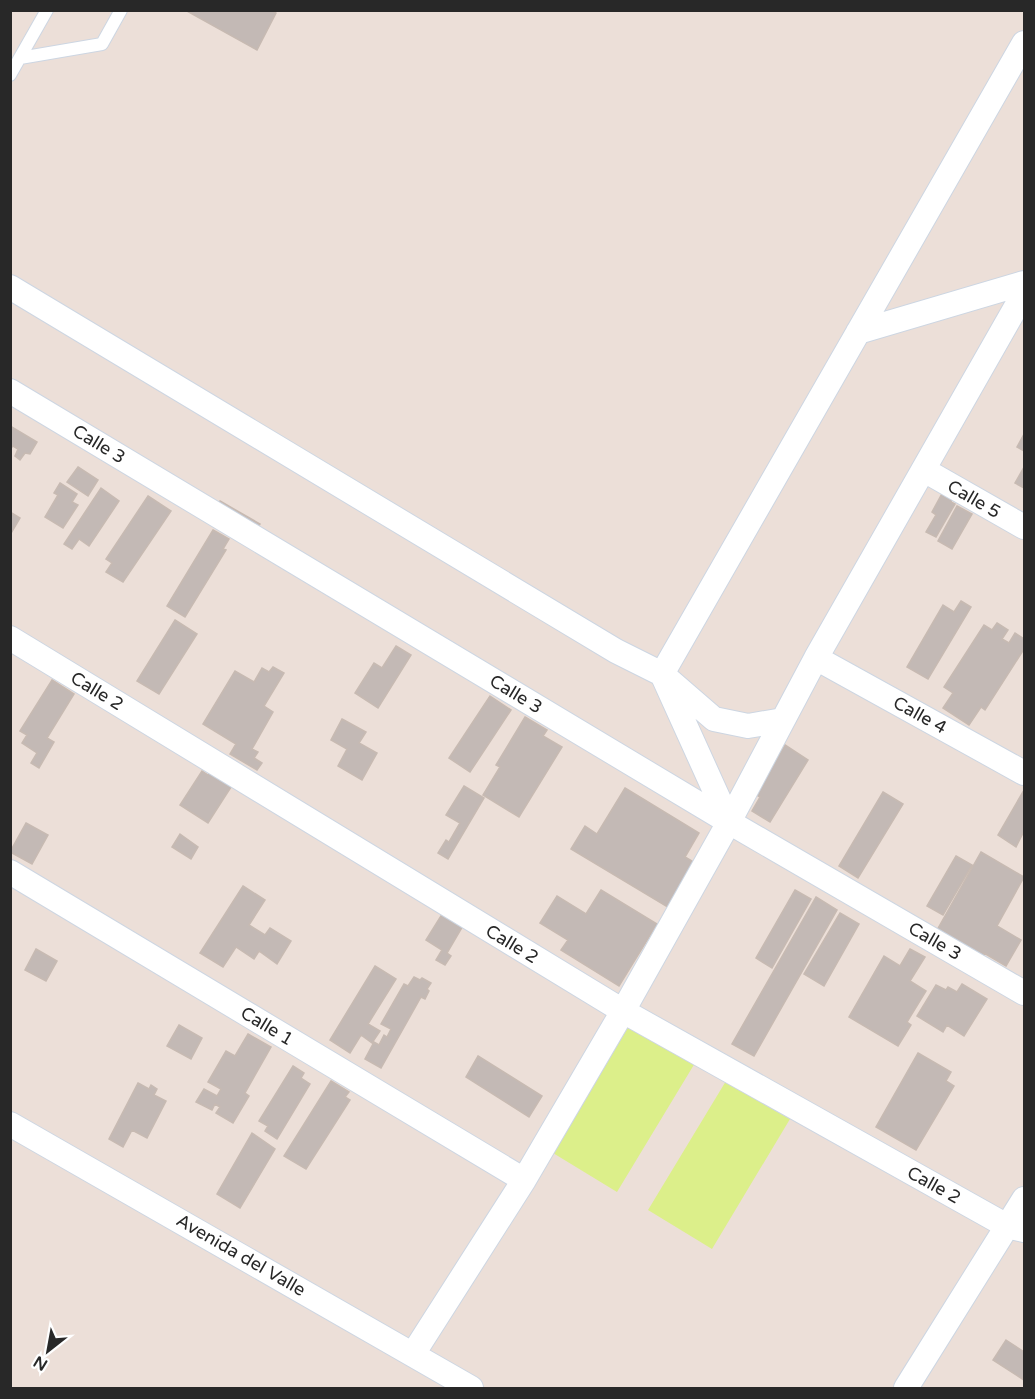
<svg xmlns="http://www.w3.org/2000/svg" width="1035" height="1399" viewBox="0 0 1035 1399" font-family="'Varela Round',sans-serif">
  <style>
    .pitch { fill: #dcef8a }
    .building { fill: #c3b9b5; stroke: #c7bab2; stroke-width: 1.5 }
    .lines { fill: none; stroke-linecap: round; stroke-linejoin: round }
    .lane-casing { stroke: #cdd6e2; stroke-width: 14 }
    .street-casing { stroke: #cdd6e2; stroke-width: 26 }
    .lane { stroke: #fff; stroke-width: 12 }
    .street { stroke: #fff; stroke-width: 24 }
    .labels { text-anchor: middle; stroke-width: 6; stroke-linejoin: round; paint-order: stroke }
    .street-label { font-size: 18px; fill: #282828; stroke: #fff }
  </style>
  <rect width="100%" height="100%" fill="#ecdfd8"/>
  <path class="pitch" d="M630 1024 695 1063 617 1192 553 1153Z
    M726 1081 790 1119 712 1249 648 1210Z"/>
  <path class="building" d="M185 10H271L276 13 257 50Z
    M10 426 37 442 30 454 25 453 20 460 15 456 18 449 13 446 10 449Z
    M1024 434V451L1017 447Z
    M78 467 98 480 88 496 67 482Z
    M1024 467V488L1015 483Z
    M60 483 77 494 72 502 78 505 63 528 45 517 58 495 54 493Z
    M101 488 119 501 89 546 79 539 72 549 64 544Z
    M944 490 955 494 951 502 955 504 936 537 926 532 936 515 932 512Z
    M148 496 171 511 123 582 106 572 112 563 106 559Z
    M220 501 260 524 255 533 215 510Z
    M957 506 972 514 952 549 938 541Z
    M10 512 20 518 10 535Z
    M213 530 229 539 223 549 226 550 185 617 167 606Z
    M961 601 971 607 928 679 907 667 943 605 954 612Z
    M175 620 197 634 159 694 137 681Z
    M997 623 1008 630 1002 639 1009 643 1015 633 1024 639V649L985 710 981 707 969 725 943 708 953 693 944 687 984 625 992 630Z
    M396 646 411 655 378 708 355 693 374 663 382 668Z
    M273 667 284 673 264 706 273 712 252 749 258 752 254 758 262 763 257 770 230 754 236 744 203 724 235 671 254 682 262 668 269 672Z
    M52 680 74 694 47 738 54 742 39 768 31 763 37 753 22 743 27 735 20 731Z
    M490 696 511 710 470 772 449 758Z
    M525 717 547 730 543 736 562 747 519 817 483 795 500 767 496 765Z
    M342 719 366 732 359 743 377 753 362 780 338 766 347 749 331 740Z
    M785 745 808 760 770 822 752 811 760 797 755 794Z
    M212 770 233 784 208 823 180 805 202 771 208 775Z
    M464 786 484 798 448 859 438 853 446 840 449 842 460 823 446 815Z
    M625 788 699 833 685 857 697 864 671 909 571 849 585 826 597 834Z
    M1024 790V831L1016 847 998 835Z
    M883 792 903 804 858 878 839 866Z
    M26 823 48 835 32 864 10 852Z
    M180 834 198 847 191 859 172 847Z
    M981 852 1024 877 997 926 1021 940 1006 966 984 953 982 958 936 932Z
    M956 856 972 865 943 915 927 906Z
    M243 886 265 900 249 925 265 935 270 928 291 941 277 964 259 951 254 959 236 947 223 967 200 953Z
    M601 890 657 924 619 986 561 950 568 940 540 923 557 896 586 914Z
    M795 890 811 899 772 968 756 958Z
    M816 897 837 910 754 1056 732 1044Z
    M444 911 464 924 447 953 451 956 445 965 436 960 442 950 426 940Z
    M840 913 859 924 824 986 804 974Z
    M36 949 57 961 46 981 25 970Z
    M910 949 925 957 910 981 926 991 907 1022 911 1025 898 1046 849 1017 884 956 900 966Z
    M375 966 396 979 368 1024 380 1031 372 1043 361 1035 350 1053 330 1040Z
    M414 977 420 980 422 978 431 983 427 989 429 991 425 999 421 997 381 1068 365 1059 374 1042 379 1045 384 1035 387 1037 391 1029 381 1024 404 984 408 986Z
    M962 984 987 999 964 1036 947 1025 943 1032 917 1016 936 985 946 990 948 987 957 992Z
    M179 1025 202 1038 191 1059 167 1046Z
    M248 1034 271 1047 245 1093 249 1096 233 1123 216 1113 220 1107 215 1104 212 1110 196 1102 204 1089 217 1096 221 1089 208 1082 226 1051 235 1056Z
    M918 1053 951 1072 946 1081 954 1086 916 1150 876 1127Z
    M478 1056 542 1096 529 1117 466 1077Z
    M293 1066 304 1073 301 1078 310 1084 277 1139 265 1131 268 1126 259 1121Z
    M331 1081 349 1092 345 1097 350 1100 306 1169 284 1156Z
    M138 1083 149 1089 151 1085 157 1089 154 1095 166 1101 147 1138 132 1130 123 1147 109 1139Z
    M252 1133 275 1149 240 1208 217 1194Z
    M1006 1340 1024 1352V1380L993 1360Z"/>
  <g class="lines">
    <g class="lane-casing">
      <path id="lane" d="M20 58 102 44 121 10
        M10 75 47 10"/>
    </g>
    <g class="street-casing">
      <path id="street" d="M10 287 616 651 662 674 714 719 748 726 783 720
        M858 332 1024 283
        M10 391 729 822 1024 993
        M924 470 1024 527
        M10 638 623 1011 1007 1226 1024 1230
        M816 658 1024 773
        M729 822 662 674 1024 43
        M10 872 524 1180
        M10 1124 471 1388
        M413 1354 524 1180 623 1011 729 822 816 658 1024 293
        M906 1388 1024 1199"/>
    </g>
    <use href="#lane" class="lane"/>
    <use href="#street" class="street"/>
  </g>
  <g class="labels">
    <g class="street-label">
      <text transform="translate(99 444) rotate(31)" y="6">Calle 3</text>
      <text transform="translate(974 499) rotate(30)" y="6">Calle 5</text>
      <text transform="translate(97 691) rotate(31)" y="6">Calle 2</text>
      <text transform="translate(516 694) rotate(31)" y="6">Calle 3</text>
      <text transform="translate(920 715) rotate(29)" y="6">Calle 4</text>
      <text transform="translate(935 941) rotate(30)" y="6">Calle 3</text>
      <text transform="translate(512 944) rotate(31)" y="6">Calle 2</text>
      <text transform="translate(267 1026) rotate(31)" y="6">Calle 1</text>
      <text transform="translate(934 1185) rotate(29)" y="6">Calle 2</text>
      <text transform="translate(241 1255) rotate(30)" y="6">Avenida del Valle</text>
    </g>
  </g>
  <rect width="1035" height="1399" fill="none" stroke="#282828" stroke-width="24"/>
  <g transform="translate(48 1351) rotate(211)" stroke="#ffffff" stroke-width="4.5" paint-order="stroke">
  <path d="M0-4.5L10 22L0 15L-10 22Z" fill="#282828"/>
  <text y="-9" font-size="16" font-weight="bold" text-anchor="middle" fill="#282828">N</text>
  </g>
</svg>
